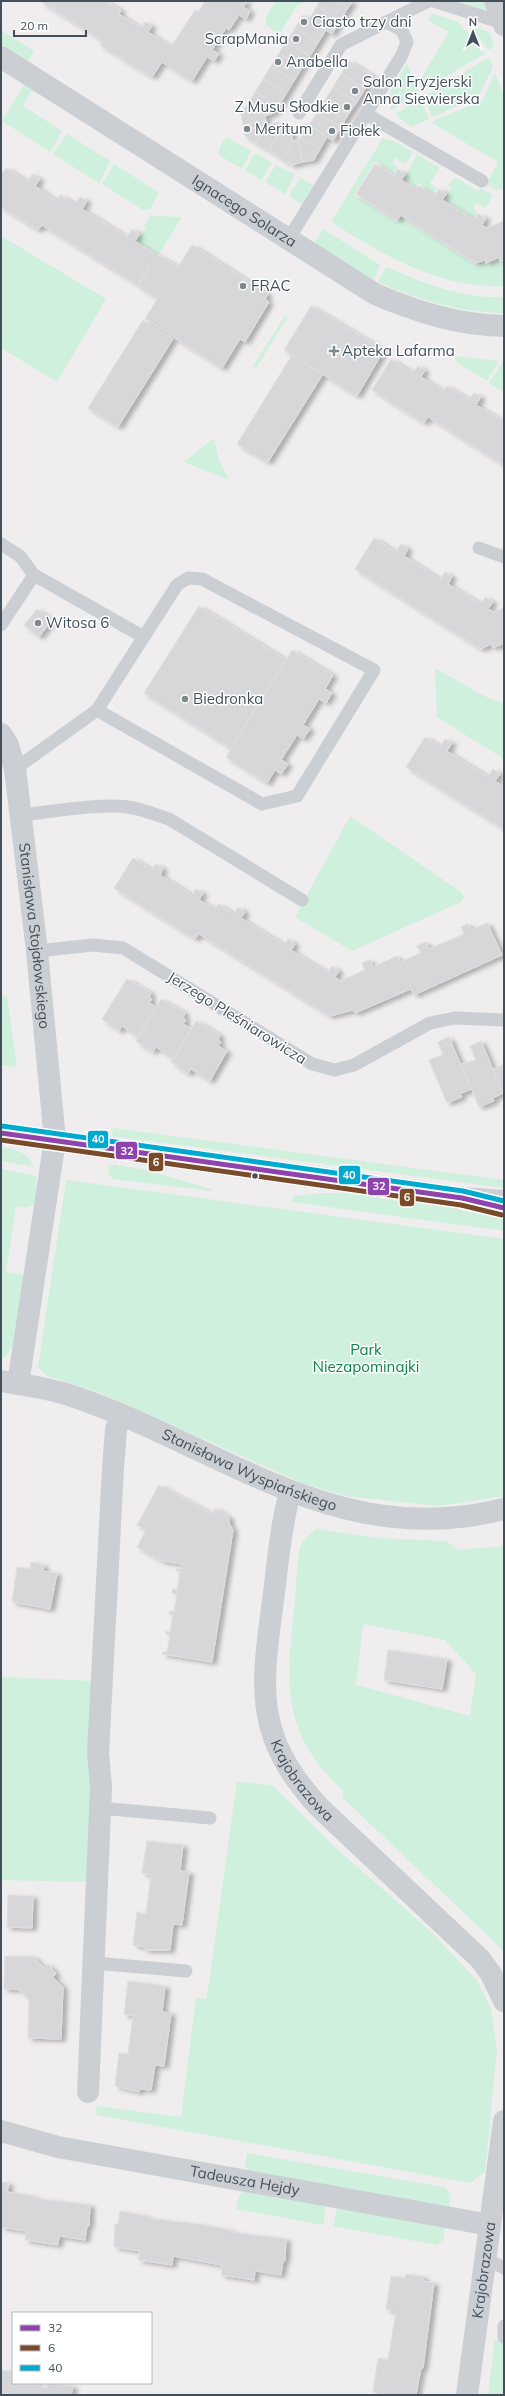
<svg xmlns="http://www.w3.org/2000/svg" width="505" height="2396" viewBox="0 0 505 2396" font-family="Mulish,sans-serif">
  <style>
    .green { fill: #cff0dc; fill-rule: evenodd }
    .building { fill: #d7d6d9; stroke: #dfdfe0; filter: url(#shadow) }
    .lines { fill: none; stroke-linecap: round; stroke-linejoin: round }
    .service { stroke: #cbced2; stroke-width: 13 }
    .minor { stroke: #cbced2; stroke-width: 22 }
    .tertiary { stroke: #cbced2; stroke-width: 22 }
    .bus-1-casing { stroke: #fff; stroke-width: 8 }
    .bus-2-casing { stroke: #fff; stroke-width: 8 }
    .bus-3-casing { stroke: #fff; stroke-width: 8 }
    .bus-1 { stroke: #8e44ad; stroke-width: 5 }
    .bus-2 { stroke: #7a4b2a; stroke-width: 5 }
    .bus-3 { stroke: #00a9ce; stroke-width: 5 }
    .poi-dot { fill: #7f878f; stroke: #fff; stroke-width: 1.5 }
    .bus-dot { fill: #43505c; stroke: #fff; stroke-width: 1.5 }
    .labels { text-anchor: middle; stroke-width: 3; stroke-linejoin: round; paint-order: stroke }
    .poi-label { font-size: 15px; fill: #43505c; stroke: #fff; text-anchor: start }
    .street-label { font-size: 15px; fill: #43505c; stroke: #fff }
    .park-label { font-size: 15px; fill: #0c844a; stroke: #fff }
    .line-badge { stroke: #fff; stroke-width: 1.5 }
    .badge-label { font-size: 11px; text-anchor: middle; font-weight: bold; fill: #fff }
  </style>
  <defs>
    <filter id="shadow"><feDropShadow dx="4.5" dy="2.5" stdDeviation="2" flood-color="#0004"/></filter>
  </defs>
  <rect width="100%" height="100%" fill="#efeded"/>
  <path class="green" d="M276 1H306L297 6 279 34 266 25V17Z
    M459 1H483L487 11Z
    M431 13 458 22 485 53 422 91 419 81 449 32 429 21Z
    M468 25 489 32 494 46 489 50Z
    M1 30 34 51 28 61 1 44Z
    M489 57 493 67 478 97 432 117 424 97Z
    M407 63 419 93 391 110 389 93Z
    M495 73 504 96V188L496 190 487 184 498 162 432 123 433 121 483 100Z
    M24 85 32 90 23 106 62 131 50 152 2 121Z
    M421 99 429 119 411 127 395 114Z
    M67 134 110 161 99 183 53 154Z
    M226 137 251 151 242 169 219 155 220 147Z
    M383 138 396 142 413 152 406 164 395 158 392 163 398 167 394 173 375 161 354 195 398 223 401 217 475 265 484 262 485 265 498 260 500 264 504 262V286C442 289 384 256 333 223L332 220Z
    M255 153 272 162 262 180 245 170Z
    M417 154 440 168 430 183 437 188 434 193 418 183 416 187 404 179Z
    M114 164 159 193 150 209 143 210 102 184Z
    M276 165 295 175 285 194 265 182Z
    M455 177 476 190 482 189 493 195 486 208 476 203 473 209 478 212 474 218 444 199 451 188 448 186Z
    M300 178 315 186 303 205 289 196Z
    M150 216 182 217 159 254 137 241 146 227 144 225Z
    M323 229 380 265 374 280 314 244Z
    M1 236 106 299 57 382 1 348Z
    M386 267C424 283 462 299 504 297V313C459 312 419 300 378 282Z
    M285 316 288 317 256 368 253 366Z
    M453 356 499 361 487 381 458 363Z
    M503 361H504V392L489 383Z
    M214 438 219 460 229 480 184 462Z
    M435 668 484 696 504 704V759L437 717Z
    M350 816 461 892 464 897 461 902 352 951 295 917Z
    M7 996 17 1067 1 1065V997Z
    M113 1128 504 1180V1188L112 1136Z
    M1 1147C16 1149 27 1152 34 1167L1 1161Z
    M109 1164 143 1169 211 1189V1191L112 1179 108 1172Z
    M1 1169 37 1176 35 1204 27 1208 16 1206 6 1272 24 1275 13 1345 7 1355 1 1360Z
    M66 1180 504 1239V1496L438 1506 346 1496 302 1483 98 1392 47 1376 38 1367Z
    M322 1193H342L451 1208 504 1219V1231L292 1202 293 1196Z
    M316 1529 377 1538 447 1541 457 1550 504 1546V1951L343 1798V1791C279 1730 286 1682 295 1602 296 1590 297 1553 301 1545 304 1539 311 1534 316 1529ZM363 1624 445 1640 476 1674 470 1716 356 1685Z
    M1 1677 95 1681 87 1882 1 1880Z
    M237 1781 273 1786 336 1848 431 1932 476 1979 491 2008 497 2051 485 2172 470 2183 97 2115 96 2106 181 2117 196 1998 206 1999 209 1983Z
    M247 2153 444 2187C452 2193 451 2198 449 2207L249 2171 245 2166Z
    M245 2192 326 2206 323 2225 236 2209 240 2194Z
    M337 2208 445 2228 443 2240 437 2245 333 2226Z
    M495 2339 504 2341V2395H488Z"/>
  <path class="building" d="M40 1H106L121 10 119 14 141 28 145 22 152 26 148 32 171 47 195 10 198 12 205 1H247L243 7 250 11 246 19 239 15 229 30 226 28 212 50 219 54 214 61 207 57 192 81 162 62 152 77 100 45 103 41Z
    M320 1H337L348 8 340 21 317 6Z
    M337 1H353L348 8Z
    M317 6 340 21 332 34 309 19Z
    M303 15 326 30 318 43 295 28Z
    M295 28 318 43 310 56 287 41Z
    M287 41 310 56 302 68 279 53Z
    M279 53 302 68 294 81 271 66Z
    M349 61 373 76 365 89 341 74Z
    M271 66 294 81 286 94 263 79Z
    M341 74 365 89 357 102 333 87Z
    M263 79 286 94 279 106 255 92Z
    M333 87 357 102 348 115 325 100Z
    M255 92 279 106 274 113 265 116 247 105Z
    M325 100 348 115 341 127 317 113Z
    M247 105 265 116 266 121 243 125 241 114Z
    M317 113 341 127 333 141 309 125Z
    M266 121 267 125 256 143 245 136 243 125Z
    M277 122 283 127 269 150 256 143 267 125Z
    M305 123 327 137 320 149 301 139 300 131Z
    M283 127 291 132 293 141 282 159 269 150Z
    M301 139 320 149 314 160 303 162 297 140Z
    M297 140 303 162 292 165 282 159 293 141Z
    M375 164 394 176 398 169 405 174 401 180 416 190 419 186 434 196 439 189 446 194 442 200 474 220 478 214 486 218 482 225 487 228 504 221V260L500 261 499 257 486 263 485 260 475 263 401 215 397 220 356 194Z
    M6 168 28 182 32 174 40 179 35 186 57 201 60 195 75 204 80 197 87 201 82 209 127 237 132 229 139 234 135 241 156 255 138 285 42 225 38 230 1 207V175Z
    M192 245 268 294 265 299 269 302 245 342 240 339 222 368 145 319 158 298 138 286 158 255 178 267Z
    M311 306 384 350 357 396 284 350Z
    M143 320 173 339 118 427 88 408Z
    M292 355 323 374 268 462 237 444Z
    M391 359 413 373 418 366 421 368 425 370 421 377 443 391 447 386 469 400 474 393 481 397 476 405 504 422V465L428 417 424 423 372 390Z
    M374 538 396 552 401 544 408 549 404 556 440 579 445 572 452 576 448 584 481 604 485 597 493 602 488 609 494 612 504 608V643L493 648 491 644 481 649 355 569Z
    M199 606 286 660 231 748 144 693Z
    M37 609 52 620 39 637 24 625Z
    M292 650 333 675 325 689 332 693 326 703 319 699 303 725 310 729 303 739 297 735 281 760 288 764 281 774 275 770 267 783 226 757Z
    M425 737 440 746 445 739 452 743 447 751 488 777 493 769 500 774 495 781 504 787V829L406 767Z
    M133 858 152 870 156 864 163 868 160 875 192 895 196 889 203 893 199 900 215 909 218 904 234 914 238 907 245 912 241 918 284 945 288 939 295 944 291 950 328 973 332 966 339 971 335 977 340 981 365 970 362 963 370 960 373 967 397 956 400 962 421 953 417 946 421 944 426 942 429 949 464 934 461 927 468 924 471 930 487 923 502 955 414 995 411 989 355 1013 353 1010 330 1016 199 934 195 939 114 888Z
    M127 979 151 993 149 997 152 999 149 1003 156 1007 139 1037 122 1026 119 1031 102 1019Z
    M161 999 185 1013 183 1018 186 1020 183 1024 192 1029 174 1059 156 1047 153 1052 136 1041Z
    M196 1021 220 1035 218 1040 221 1042 218 1046 227 1051 210 1081 191 1069 188 1074 171 1062Z
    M449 1037 471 1089 460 1094 462 1097 447 1103 429 1060 443 1055 438 1042Z
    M481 1041 503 1093 493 1098 494 1101 479 1107 461 1064 476 1060 470 1046Z
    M502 1065H504V1096L493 1069Z
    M159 1485 212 1514 215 1508 229 1517V1523L233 1530 212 1662 162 1654 163 1652H167L170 1635 166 1634V1631L170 1632 173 1615 169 1614 170 1611 174 1612 177 1594 172 1593 173 1589 177 1590 180 1571H176L177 1568 181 1569 182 1564 162 1561 137 1547 146 1530 137 1525Z
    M31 1562 44 1565 43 1571 57 1573 50 1609 12 1602 17 1567 30 1569Z
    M388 1650 447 1659 442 1689 384 1680Z
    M147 1841 183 1845 180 1871 189 1872 182 1925 173 1924 170 1950H145V1947L133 1945 137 1912 146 1914 151 1875 142 1873Z
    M8 1895 33 1896 32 1928 7 1927Z
    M5 1956 34 1957 44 1968 48 1964 56 1974 53 1977 63 1987 61 2039 28 2038 29 2000 19 1989H4Z
    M128 1981 165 1986 162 2012 171 2013 164 2066 155 2065 151 2090 140 2089 139 2092 115 2086 119 2053 128 2054 133 2015H124Z
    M1 2182 9 2183 7 2192 34 2196V2198L90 2205 89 2226H87L85 2240 59 2236 58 2245 25 2240 26 2231 1 2227Z
    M120 2211 147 2216V2218L204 2225 230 2230V2232L286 2239 285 2261H283L281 2275 255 2271 254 2280 221 2275 222 2265 173 2256 172 2265 138 2260 140 2251 114 2247 115 2224H118Z
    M406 2274 424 2277 423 2281 434 2283 423 2368H421L416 2395H382L373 2392 378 2358 388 2360 396 2311 386 2309 391 2276 405 2278Z
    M2 2370 13 2372V2383H38V2386L47 2388 48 2383 73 2386 71 2395H1Z"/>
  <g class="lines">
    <path class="service" d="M434 1 503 23
      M386 22 429 1
      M366 114 482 181
      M288 240 402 55 407 42 402 30 386 22 341 45 299 113
      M1 544 20 556 34 575 1 625
      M479 548 504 557
      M34 575 142 636
      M15 769 97 710 177 585 188 578 202 579 374 670 297 796 262 804 97 710
      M20 815C52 812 97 803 128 807 142 809 156 815 169 819L302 900
      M37 951 93 945 123 948 312 1064 335 1070 354 1065 430 1023 455 1018 504 1020
      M100 1808 210 1818
      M94 1963 186 1971
      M496 2264 504 2268
      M504 2326V2337"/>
    <g class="minor">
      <path d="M495 1 504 25"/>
      <path id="s1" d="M1 57 375 294C417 312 458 325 504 326"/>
      <path id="s2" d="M1 734 8 745 15 769 37 951 55 1140 18 1384"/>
      <path id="s3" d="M1 1381C25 1385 49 1388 72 1396 219 1445 338 1552 504 1509"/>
      <path id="s4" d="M290 1492C281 1525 278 1560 274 1593 262 1685 251 1734 320 1808L480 1959 491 1974 504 2001"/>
      <path d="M88 2092 101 1787 98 1753 113 1468 116 1429 122 1416"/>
      <path id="s5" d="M1 2131 58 2147 490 2225"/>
      <path id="s6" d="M467 2395 504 2121"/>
    </g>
    <path class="tertiary" d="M1 1133 462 1198 504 1201"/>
    <g class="bus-1-casing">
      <path id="bus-1" d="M1 1133 462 1198 504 1208"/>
    </g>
    <g class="bus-2-casing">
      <path id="bus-2" d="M1 1140 461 1205 502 1215"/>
    </g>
    <g class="bus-3-casing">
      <path id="bus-3" d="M2 1126 463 1191 504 1201"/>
    </g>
    <use href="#bus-1" class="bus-1"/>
    <use href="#bus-2" class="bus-2"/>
    <use href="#bus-3" class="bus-3"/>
  </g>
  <g class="poi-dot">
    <circle cx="304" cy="22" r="4"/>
    <circle cx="296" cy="39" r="4"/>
    <circle cx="278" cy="62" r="4"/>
    <circle cx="355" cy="91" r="4"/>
    <circle cx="347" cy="107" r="4"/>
    <circle cx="247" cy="129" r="4"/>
    <circle cx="332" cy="131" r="4"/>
    <circle cx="243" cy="286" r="4"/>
    <path d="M332 345h4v4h4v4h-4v4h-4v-4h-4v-4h4z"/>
    <circle cx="38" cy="623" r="4"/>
    <circle cx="185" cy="699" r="4"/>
  </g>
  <circle class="bus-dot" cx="255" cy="1176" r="3.5"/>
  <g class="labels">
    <g class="poi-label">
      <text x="312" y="27">Ciasto trzy dni</text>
      <text x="288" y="44" text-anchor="end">ScrapMania</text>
      <text x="286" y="67">Anabella</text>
      <text x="363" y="87">Salon Fryzjerski<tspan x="363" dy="17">Anna Siewierska</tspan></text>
      <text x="339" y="112" text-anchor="end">Z Musu Słodkie</text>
      <text x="255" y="134">Meritum</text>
      <text x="340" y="136">Fiołek</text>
      <text x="251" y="291">FRAC</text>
      <text x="342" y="356">Apteka Lafarma</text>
      <text x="46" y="628">Witosa 6</text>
      <text x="193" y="704">Biedronka</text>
    </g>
    <g class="street-label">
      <text dy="5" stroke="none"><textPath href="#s1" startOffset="288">Ignacego Solarza</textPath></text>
      <text dy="5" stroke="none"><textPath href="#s2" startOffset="206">Stanisława Stojałowskiego</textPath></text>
      <text transform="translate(237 1018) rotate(32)" y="5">Jerzego Pleśniarowicza</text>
      <text dy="5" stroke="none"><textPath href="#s3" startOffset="265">Stanisława Wyspiańskiego</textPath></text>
      <text dy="5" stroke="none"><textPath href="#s4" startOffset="300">Krajobrazowa</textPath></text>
      <text dy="5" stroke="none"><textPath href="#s5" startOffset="249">Tadeusza Hejdy</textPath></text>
      <text dy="5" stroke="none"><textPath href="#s6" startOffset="126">Krajobrazowa</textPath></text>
    </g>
    <g class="park-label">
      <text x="366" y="1355">Park<tspan x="366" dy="17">Niezapominajki</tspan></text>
    </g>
  </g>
  <g class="line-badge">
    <rect x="87" y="1130" width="22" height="19" rx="4" fill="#00a9ce"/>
    <rect x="115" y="1141" width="23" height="19" rx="4" fill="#8e44ad"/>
    <rect x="148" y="1152" width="16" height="20" rx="4" fill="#7a4b2a"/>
    <rect x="338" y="1165" width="23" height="20" rx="4" fill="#00a9ce"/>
    <rect x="367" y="1177" width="23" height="19" rx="4" fill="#8e44ad"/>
    <rect x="399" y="1188" width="16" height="19" rx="4" fill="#7a4b2a"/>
  </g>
  <g class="badge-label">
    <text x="98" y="1143">40</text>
    <text x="127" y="1155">32</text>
    <text x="156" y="1166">6</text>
    <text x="349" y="1179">40</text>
    <text x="379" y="1190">32</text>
    <text x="407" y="1201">6</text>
  </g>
  <rect width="505" height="2396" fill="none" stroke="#43505c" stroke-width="4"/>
  <rect x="12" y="2312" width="140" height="72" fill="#ffffff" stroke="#b4b9be"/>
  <rect x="20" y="2325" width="20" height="6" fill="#8e44ad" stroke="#b4b9be"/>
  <text x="48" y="2332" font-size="12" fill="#43505c">32</text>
  <rect x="20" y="2345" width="20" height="6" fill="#7a4b2a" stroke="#b4b9be"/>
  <text x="48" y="2352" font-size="12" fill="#43505c">6</text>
  <rect x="20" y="2365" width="20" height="6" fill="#00a9ce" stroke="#b4b9be"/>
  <text x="48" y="2372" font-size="12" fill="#43505c">40</text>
  <g transform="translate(473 32)" stroke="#ffffff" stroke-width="3" paint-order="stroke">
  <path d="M0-3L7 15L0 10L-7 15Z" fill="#43505c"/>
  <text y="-6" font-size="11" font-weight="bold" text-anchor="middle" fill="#43505c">N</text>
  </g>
  <path d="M14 30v6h72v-6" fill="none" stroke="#43505c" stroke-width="2"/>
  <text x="20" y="30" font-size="12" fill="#43505c" stroke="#ffffff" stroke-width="3" paint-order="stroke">20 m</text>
</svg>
